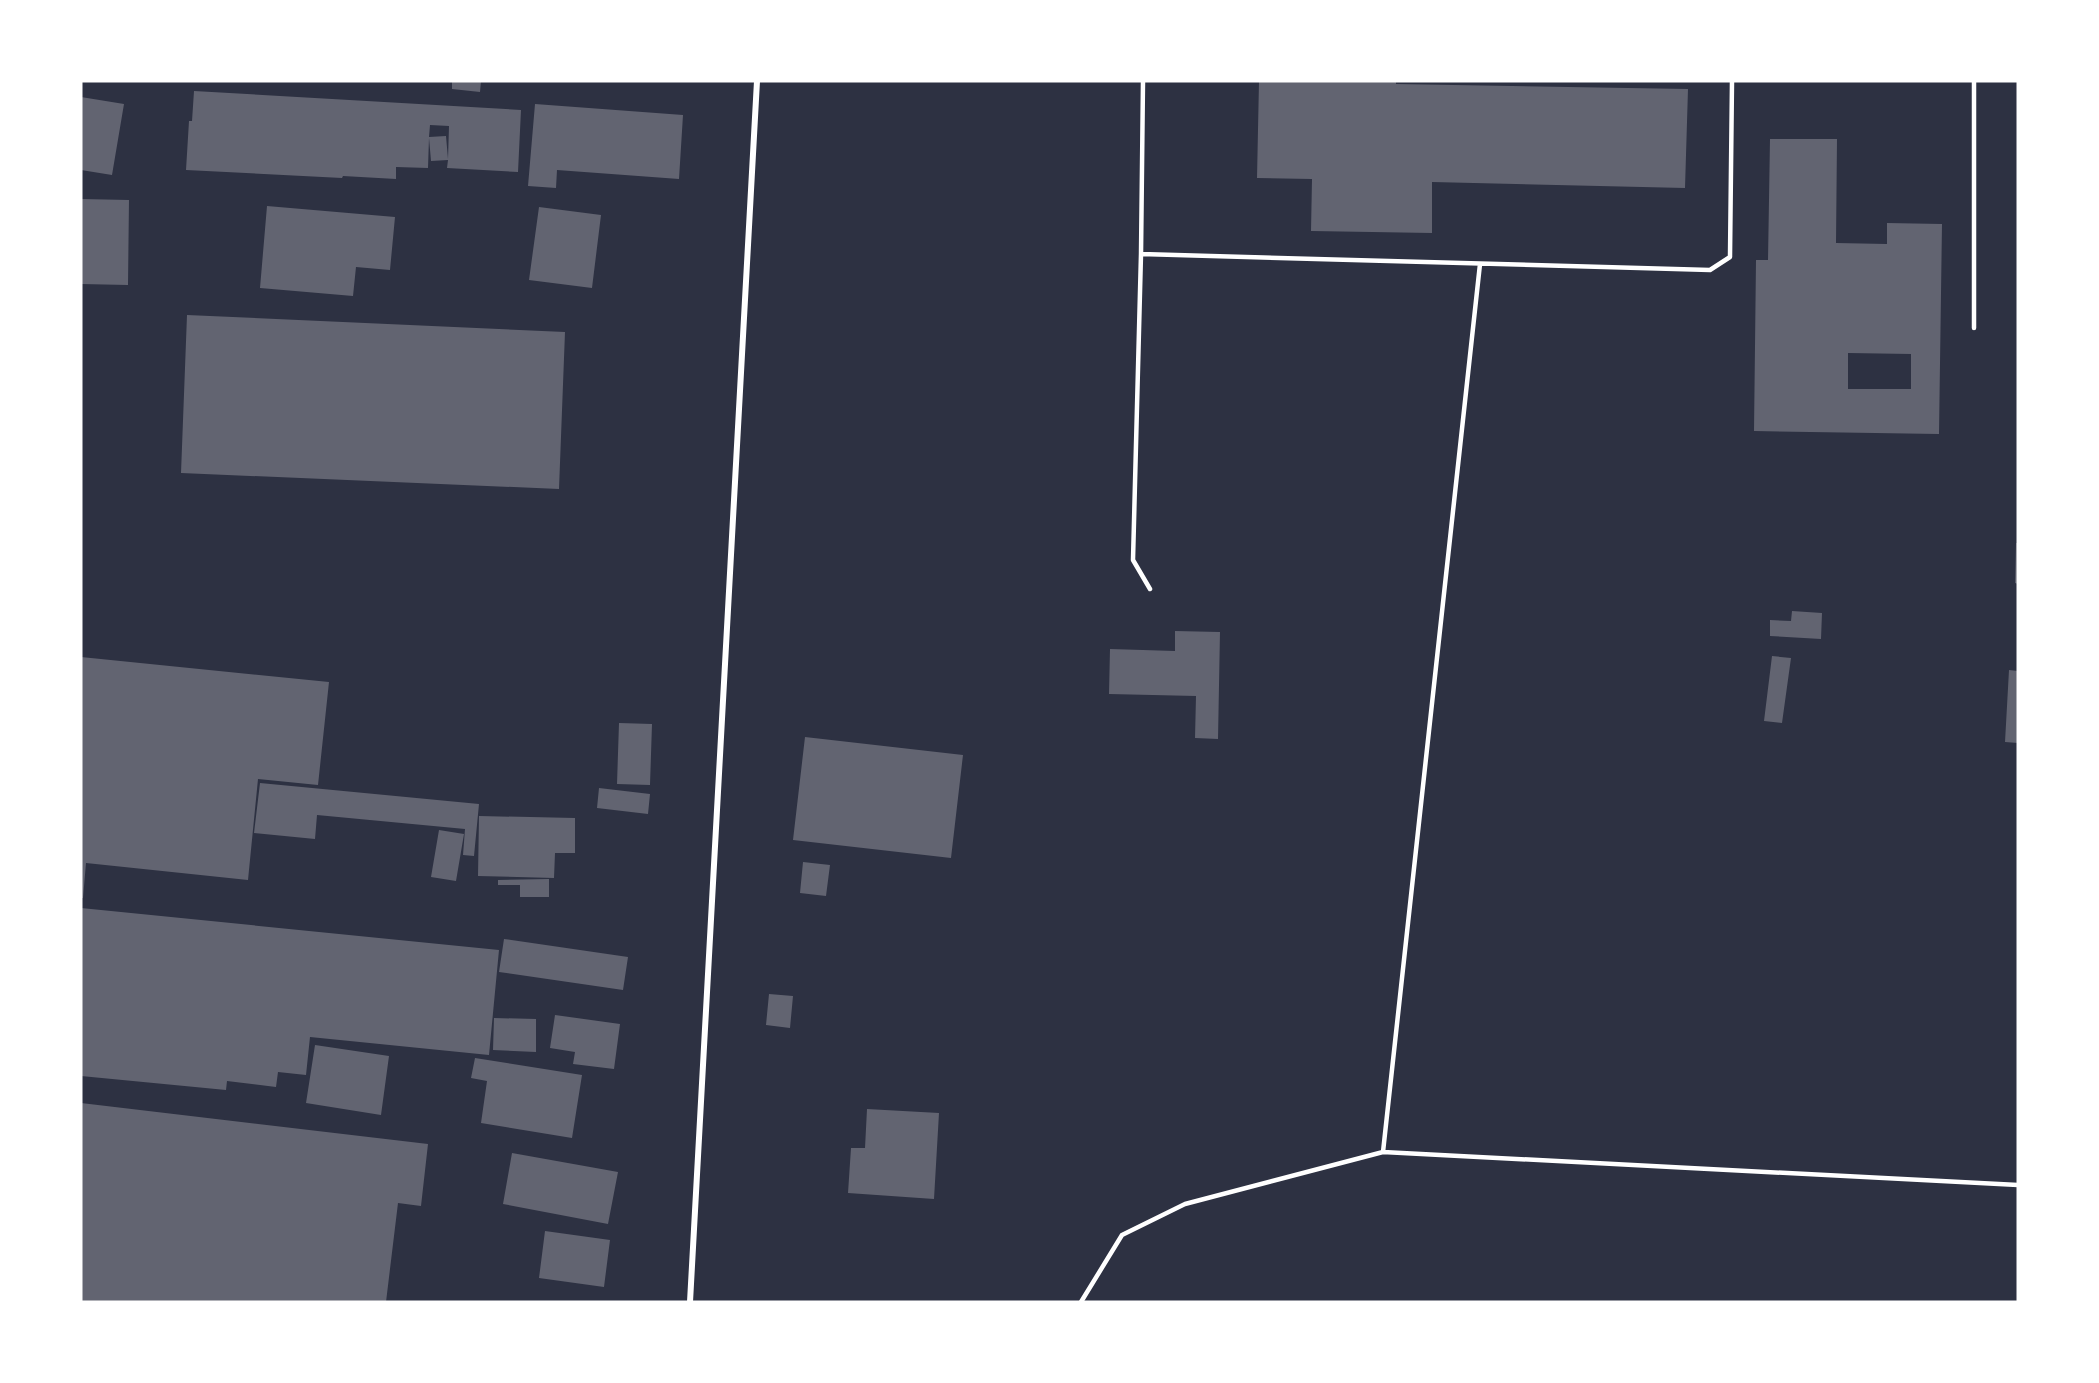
<svg xmlns="http://www.w3.org/2000/svg" width="2099" height="1383" viewBox="0 0 2099 1383" font-family="'DM Sans',sans-serif">
  <style>
    .building { fill: #626471; fill-rule: evenodd }
    .lines { fill: none; stroke-linecap: round; stroke-linejoin: round }
    .service { stroke: #fff; stroke-width: 4.5 }
    .minor { stroke: #fff; stroke-width: 6 }
  </style>
  <rect width="100%" height="100%" fill="#2d3142"/>
  <path class="building" d="M452 81H481L480 92 452 89Z
    M1259 81H1396V84L1688 89 1685 188 1432 182V233L1311 231 1312 179 1257 178Z
    M194 91 521 110 518 172 447 168 448 160 431 161 429 138 428 168 396 167V179L343 176 342 178 186 170 189 121H192ZM430 125 449 126 448 159 446 136 429 137Z
    M81 97 124 104 112 175 81 170Z
    M535 104 683 115 679 179 557 170 556 188 528 186Z
    M1770 139H1837L1836 243 1887 244V223L1942 224 1939 434 1754 431 1756 260H1768ZM1848 353 1911 354V389H1848Z
    M81 199 129 200 128 285 81 284Z
    M267 206 395 217 390 270 356 267 353 296 260 288Z
    M539 207 601 215 592 288 529 280Z
    M187 315 565 332 559 489 181 473Z
    M2016 543H2018V584L2015 583Z
    M1792 611 1822 613 1821 639 1770 636V620L1791 621Z
    M1175 631 1220 632 1218 739 1195 738 1196 696 1109 694 1110 649 1175 651Z
    M1772 656 1791 658 1782 723 1764 721Z
    M81 657 329 682 318 785 258 779 248 880 86 863 83 898H81Z
    M2009 670 2018 671V743L2005 742Z
    M619 723 652 724 650 785 617 784Z
    M805 737 963 755 951 858 793 840Z
    M260 783 479 804 474 856 463 855 465 829 317 815 315 839 254 833Z
    M599 788 650 794 648 814 597 808Z
    M479 816 575 818V853H555L554 878 478 876Z
    M439 830 464 834 456 881 431 877Z
    M803 862 830 865 826 896 800 893Z
    M549 879V897H520V885H498V880Z
    M81 908 499 950 489 1055 310 1037 306 1075 278 1072 276 1087 227 1081 226 1090 81 1076Z
    M504 939 628 957 623 990 499 972Z
    M769 994 793 996 790 1028 766 1025Z
    M555 1015 620 1024 614 1069 573 1064 575 1052 550 1048Z
    M494 1018 536 1019V1052L493 1050Z
    M315 1045 389 1056 381 1115 306 1103Z
    M475 1058 582 1075 572 1138 481 1123 487 1081 471 1078Z
    M81 1103 428 1144 421 1206 398 1203 386 1302H81Z
    M867 1109 939 1113 934 1199 848 1193 851 1148H865Z
    M512 1153 618 1172 608 1224 503 1204Z
    M545 1231 610 1240 604 1287 539 1278Z"/>
  <g class="lines">
    <path class="service" d="M1143 81 1141 254 1133 560 1150 589
      M1974 81V328
      M1141 254 1710 270 1730 257 1732 81
      M1383 1152 1480 264
      M1081 1302 1122 1235 1185 1204 1383 1152 2018 1185"/>
    <path class="minor" d="M690 1302 757 81"/>
  </g>
  <rect width="2099" height="1383" fill="none" stroke="#ffffff" stroke-width="165"/>
</svg>
